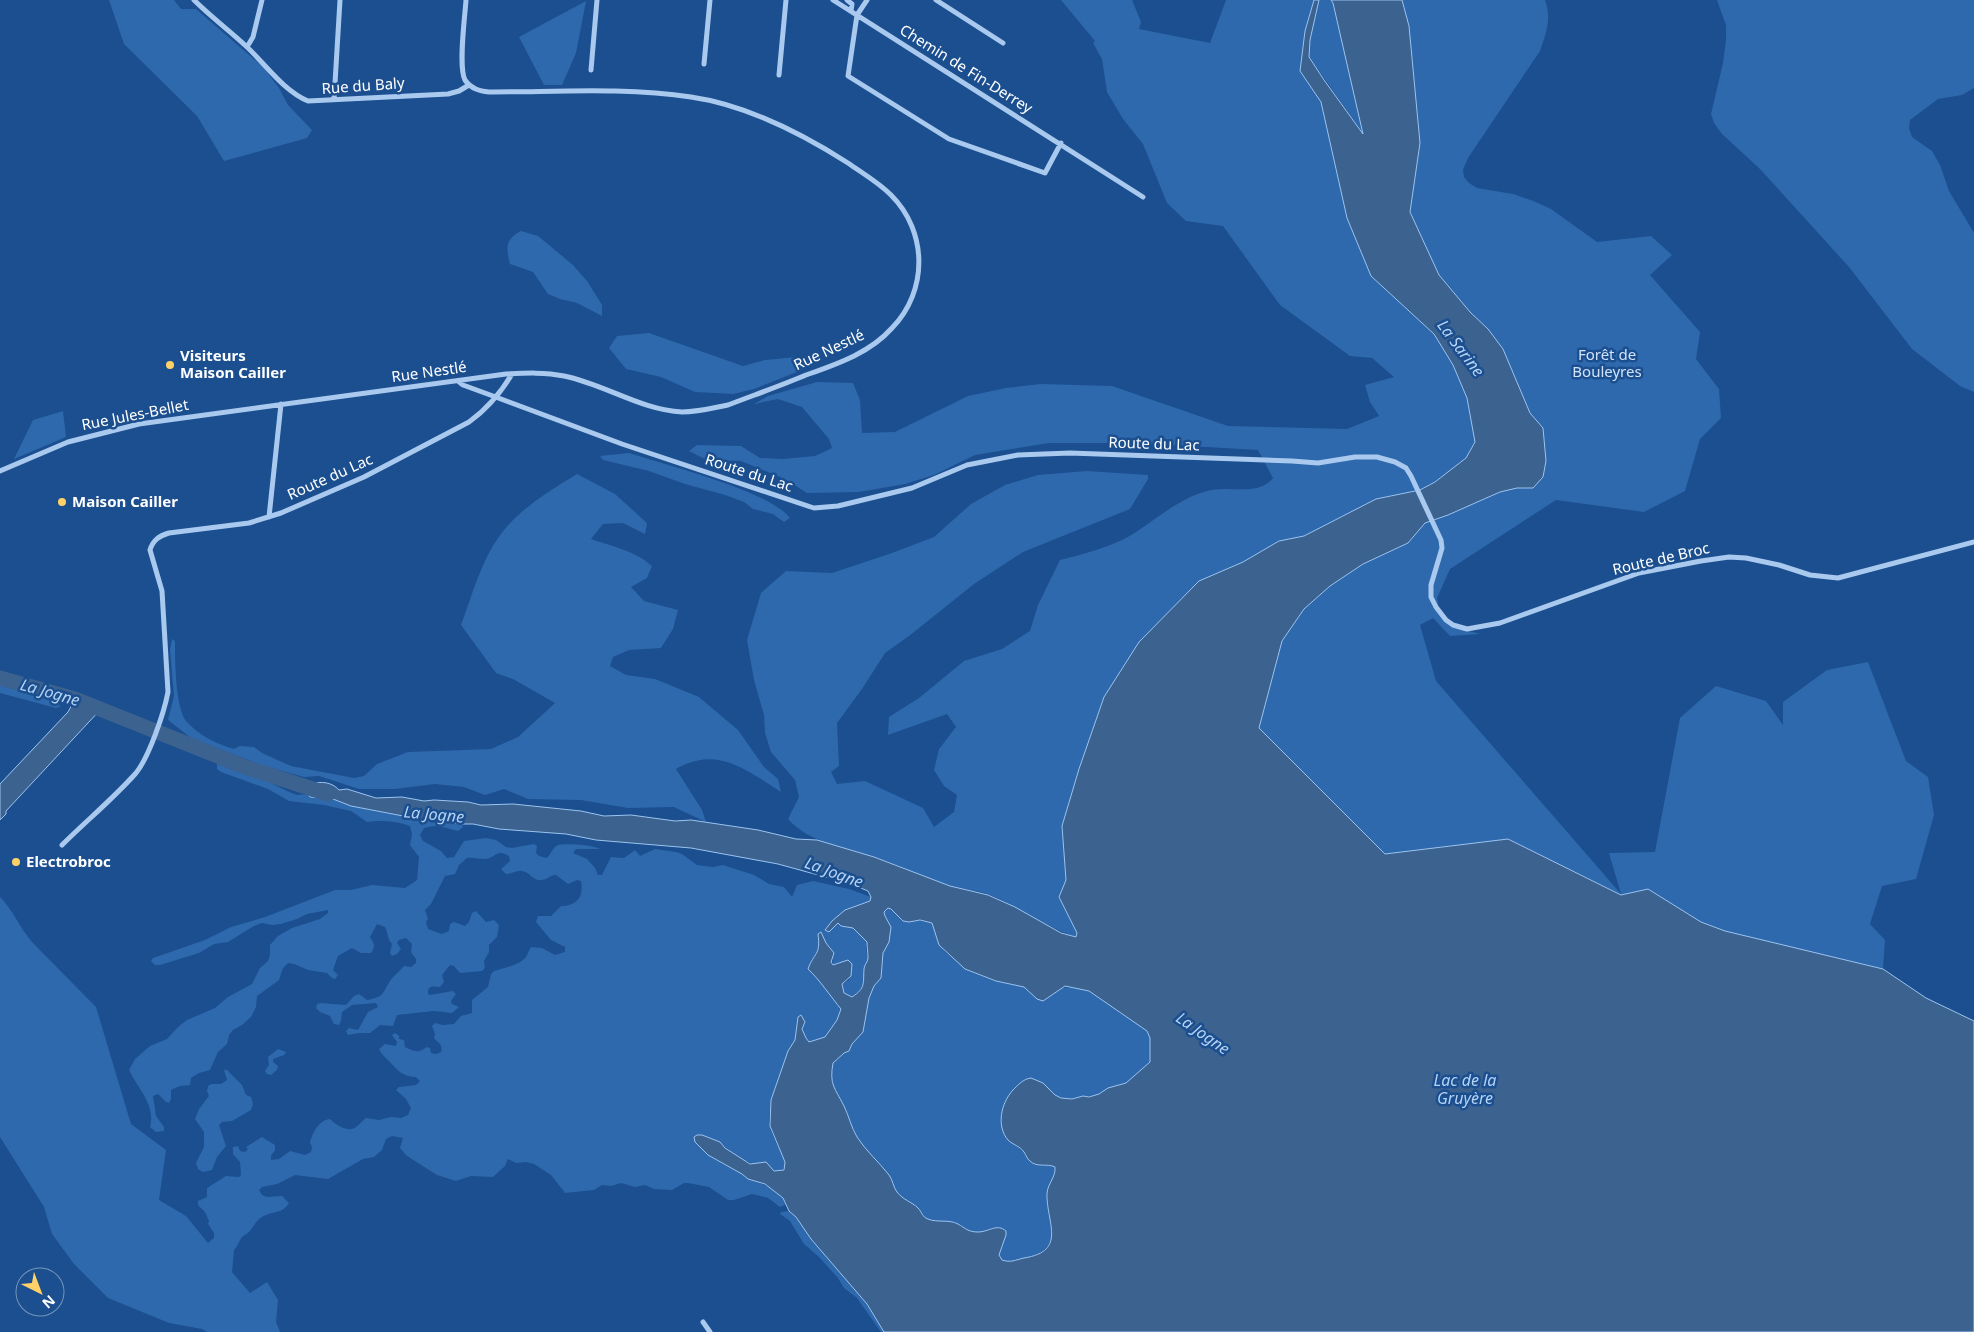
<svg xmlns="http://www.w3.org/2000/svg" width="1974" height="1332" viewBox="0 0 1974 1332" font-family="'Noto Sans',sans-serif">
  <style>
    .green { fill: #2e69ad }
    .water { fill: #3c6290; stroke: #9cc4f0; fill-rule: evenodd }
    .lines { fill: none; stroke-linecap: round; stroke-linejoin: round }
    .river { stroke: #3c6290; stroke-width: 15 }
    .minor { stroke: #a9c9ee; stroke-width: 5 }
    .poi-dot { fill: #ffd166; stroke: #1b4f8f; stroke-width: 2 }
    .labels { text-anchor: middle; stroke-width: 5; stroke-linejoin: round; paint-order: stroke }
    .street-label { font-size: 15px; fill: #fff; stroke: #1b4f8f }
    .park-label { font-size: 15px; fill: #cfe3fa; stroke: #1b4f8f }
    .poi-label { font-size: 15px; font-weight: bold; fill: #fff; stroke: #1b4f8f; text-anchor: start }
    .water-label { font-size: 16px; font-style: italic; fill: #b5d3f5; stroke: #1b4f8f }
  </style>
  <rect width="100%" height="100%" fill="#1b4f8f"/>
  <path class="green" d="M109 0H174L181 9H196L263 67 279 88 288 105 312 130 307 138 224 161 197 116 124 44Z
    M1061 0H1132L1141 22 1139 29 1210 43 1226 0H1314L1305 31 1300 71 1321 102 1347 218 1371 276 1434 334 1453 365 1467 398 1475 441 1466 458 1435 482 1420 490 1376 499 1304 536 1279 541 1243 562 1137 645 1104 697 1079 769 1062 826 1066 880 1059 897 1077 933 1076 937C1045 927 1020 907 990 895 977 890 962 890 949 886 924 877 899 865 874 857 845 847 809 843 788 819L799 797 795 780 771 752 765 733 764 715 754 680 747 640 761 593 786 571 832 573 892 553 934 537 971 504 1005 485 1038 475 1087 471 1148 475V479L1130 509 1023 552 974 584 909 636 885 653 862 689 837 723 839 766 831 772 837 784 865 781 923 808 934 827 954 812 957 795 944 786 934 770 939 749 956 727 947 714 888 735 889 717 919 698 964 661 1002 649 1030 631 1038 605 1060 560C1081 555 1102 549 1122 540 1152 525 1178 496 1212 490 1231 486 1259 496 1273 478L1258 450 1139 443H1049L975 455 934 475 905 484 859 492 807 493 785 479 741 461 707 460 689 451 697 445 741 446 760 458 783 459 815 456 832 448 829 439 802 407 778 399 754 404 768 396 817 382 853 383 860 400 862 433 895 432 968 396 1006 388 1041 384 1112 386 1228 426 1347 429 1379 416 1370 402 1365 385 1394 377 1372 358 1350 356 1280 305 1223 226 1186 221 1167 203 1143 144 1123 119 1107 92 1102 59 1093 43 1095 41Z
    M1319 0H1331L1333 3 1364 135 1309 57 1310 40Z
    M1402 0H1545C1552 18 1546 34 1540 51L1468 158 1463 170 1464 177 1469 183 1477 188 1513 194 1536 202 1551 209 1597 242 1651 236 1672 255 1650 275 1700 332 1696 359 1719 389 1721 418 1700 439 1685 491 1644 512 1556 500 1450 569 1437 598 1440 614 1451 626 1480 634 1450 636 1433 618 1420 625 1436 681 1621 894 1609 853 1655 852 1680 718 1716 686 1766 701 1783 725V702L1827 670 1868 662 1906 761 1928 777 1934 815 1916 879 1882 886 1870 924 1885 940 1883 969 1725 931 1701 922 1648 889 1622 895 1508 839 1385 854 1259 728 1282 641 1304 609 1330 586 1363 564 1408 543 1425 523 1448 515 1500 492 1517 488H1533L1543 428 1530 413 1503 349 1488 329 1470 312 1439 275 1410 212 1420 143 1409 27Z
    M1717 0H1974V88L1962 95 1938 99 1910 120 1909 128 1912 137 1932 151 1940 165 1949 191 1974 233V392L1960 386 1912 349 1849 267 1760 169 1722 134 1714 123 1711 114 1723 63 1726 40V25Z
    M586 1 576 53 562 85H544L519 37Z
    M521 231 538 236 573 265 587 281 602 305V316L577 303 560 299 548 294 533 272 510 264C506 248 505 239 521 231Z
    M649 333 743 366 765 360 797 357 807 368 754 389 733 394 695 392 661 377 626 369 609 348 617 336Z
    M63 411 66 437 14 459 33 420Z
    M629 453C665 465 770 491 790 518L784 522 773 514 753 509 744 502 725 495 685 484 649 471 603 460 600 456Z
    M577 474 615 494 647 523 645 534 623 523 603 524 591 539C613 547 634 550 652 566L647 578 631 587 644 601 678 610 673 629 661 648 629 650 613 657 610 666 626 675 655 679 699 697 738 730 764 767 778 779 781 792C746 770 717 745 676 769L702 810 706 822 674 807 628 808 581 800 528 799 504 789 485 795 464 787 435 784 395 789H359L319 776 304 777 264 766 191 738 168 720 174 696 170 650 172 639 175 641C175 658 175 709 187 722 200 736 217 744 234 749L240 746 254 747 262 753 291 766 354 778 364 776 377 764 408 752 491 749 518 737 555 703 513 679 496 673 461 625C473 593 482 557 504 530 524 506 551 490 577 474Z
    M0 685 45 697 61 706 56 708 0 693Z
    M217 764 226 766 241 773 265 780 289 792 297 795 308 794 311 797 338 800 351 806 401 816 424 820 440 819 462 824 463 827 458 831C444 828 439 824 424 828L420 835 423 841 441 851 447 858 454 857 464 841 486 838 496 840 506 847 512 848 534 844 537 846 536 853 539 856 547 858C551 854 553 847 558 845 565 843 594 845 600 849H576L573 853 587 859 595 868 598 875H602L611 857 624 858 635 850 640 856 655 849 676 852 682 854 697 865 713 867 723 865 754 875 769 884 784 887 792 897 797 885 813 881 849 889 871 897 870 901 849 908 832 921 826 930 829 932 838 923 853 928 867 942 866 948 868 960C859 974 871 985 852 997L844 993 842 984 849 980 852 964 833 965 831 948 818 937C823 952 812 957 808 969 819 979 831 997 841 1009L837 1020 825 1037 809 1042 806 1038 802 1029 805 1022 801 1015 798 1017 795 1040 788 1051 771 1100 769 1121 771 1131 785 1162 783 1170 774 1171 761 1163C743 1169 720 1135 697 1135L695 1142 708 1155 723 1164 743 1174 748 1179 770 1187 783 1198 785 1205 780 1207 768 1198 752 1194 734 1200H728L709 1187 688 1183H684L672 1190 654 1189 645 1185 635 1187 621 1183 611 1186 602 1185 594 1190 565 1193 551 1175 534 1164 526 1162 516 1163 508 1159 505 1166 493 1177 471 1176 456 1181 437 1175 407 1156 400 1148 403 1138 392 1136 386 1139 382 1150 374 1157 363 1159 328 1179 295 1175 277 1184 262 1187 259 1190 262 1195 267 1197 282 1196 289 1203C283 1214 271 1211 262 1217 255 1221 254 1227 249 1232 247 1234 244 1235 242 1237 239 1241 238 1246 234 1250L232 1272 250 1293 267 1282 278 1300 276 1322 280 1332H207L202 1329 169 1323 108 1298 74 1264 52 1234 44 1207 0 1137V897C13 910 20 928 32 942L96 1007 131 1124 166 1150 159 1200 186 1216 208 1243 214 1238V1233L208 1224 209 1221 205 1212 198 1205V1201L207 1197V1188L226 1176 239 1177 241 1175 240 1162 233 1154V1147L238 1146 240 1151 245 1152 248 1149 246 1147 262 1137 275 1145V1150L271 1156V1160L279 1159 290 1151 305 1155 311 1152 312 1147 310 1143C312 1133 319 1120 330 1119 336 1125 348 1133 356 1127 360 1124 362 1121 366 1118L379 1120 391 1117 401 1118 408 1115 411 1108 406 1099 396 1090 399 1087 416 1085 420 1081 416 1077C403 1077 397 1070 389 1061 385 1057 381 1054 379 1049L385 1044 396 1046 397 1042 392 1035 395 1033 399 1036V1039L404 1040 405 1047C415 1052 418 1053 427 1047L430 1048 431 1053 436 1054 441 1052C443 1044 439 1044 434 1038L435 1034 432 1026 435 1023 443 1025 454 1024 461 1016 472 1013V1000L488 987 491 974 494 971C501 969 519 965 525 958 528 955 528 951 531 947L542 948 555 955 565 952V947L551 940 536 922 538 916H551L561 906C577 906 584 897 581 881L577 880 568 884 556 875C550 875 547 880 541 880 533 881 530 872 522 871 517 870 512 874 506 874L501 869 510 861 509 856C496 848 495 859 485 859 479 859 473 857 467 858L459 865 455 874 445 876 431 904 425 910 428 919 426 922 428 929 442 934 449 931 450 924 454 922 465 926 469 922 472 913 476 911 486 922 494 920 499 925 497 937 489 945V952L484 961 485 968 482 971 460 973 454 966 450 965 442 975 444 982 440 987C434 987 428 984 428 994L430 995 453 991 456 994 451 1001 452 1004 459 1007 452 1013 434 1011 397 1015 393 1026 380 1025 370 1033H359L348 1035 346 1031 349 1028 358 1030 368 1012 378 1007 376 1003 352 1005 342 1012 341 1021 339 1025 334 1024 330 1016 320 1012 316 1008 317 1004 321 1003 346 1005 354 996 359 994 367 1000C384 997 382 994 390 981 393 976 400 971 404 966L411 967 416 963V959L411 952 412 944 406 938 399 940 397 943 401 949 397 954 392 956 390 953 392 944C387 938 388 933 385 927L377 924 370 937C374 943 376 946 371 953H361L352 948 338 956 333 970 338 975 335 979 332 978 327 973 308 970 294 964 288 963 283 968 279 980 257 996 256 1007 251 1017 242 1025 233 1030 229 1035 227 1044 218 1052 210 1070 199 1073 191 1078 190 1085 180 1086 171 1090V1099L169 1103 166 1102 158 1094 153 1096 156 1116 164 1127V1131L156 1132 150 1127C156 1105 138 1089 129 1070L135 1059 150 1046 167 1039 178 1027 187 1020 215 1008 228 997 252 984 260 968 268 961 270 955V945L278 936 292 928 320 919 328 913V910L307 914 297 919 281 924 272 925 262 923 254 926 228 942 214 944 199 953 160 965H155L151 961 153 958 205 940 231 927 265 917 335 890H351L372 885 405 888 417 880 419 857 410 845 412 834 410 826C397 821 381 820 367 822L351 811 324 805 289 801 268 789 221 772 217 769Z
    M887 908C894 910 900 919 909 922L915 920 932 923 944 951 969 971 995 981 1024 987 1030 990 1074 987 1089 991 1111 1004 1120 1013 1132 1020 1147 1031 1150 1038V1062L1132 1080 1096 1096H1083L1072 1099 1061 1098 1055 1095 1042 1083 1022 1081C1007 1096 992 1119 1008 1139 1011 1143 1017 1145 1021 1149 1026 1153 1027 1160 1033 1163 1039 1167 1048 1164 1056 1167 1055 1177 1049 1187 1048 1198 1047 1204 1050 1211 1051 1217 1057 1241 1047 1254 1024 1258 1015 1260 1011 1263 1001 1260L999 1255 1004 1239 993 1228C978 1236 971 1232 958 1224 948 1218 935 1225 925 1218 921 1216 921 1212 918 1209 912 1202 903 1200 897 1192 892 1186 889 1177 884 1170 875 1159 864 1149 857 1137 851 1127 849 1116 844 1106 835 1088 829 1085 833 1063L844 1053 849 1051 852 1044 863 1032 869 998 874 986 881 978 883 953 891 931 884 912Z
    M278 1049 286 1052 284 1055 273 1059V1062L278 1066 277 1070 271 1075 267 1074 265 1071 269 1065 268 1057Z
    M224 1070H227L242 1085 246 1095 251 1097 253 1104 251 1110 232 1121 222 1122 219 1125 226 1146 217 1157 212 1170 203 1172 198 1169 196 1163 204 1147V1132L195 1119 199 1109 209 1096 207 1091 208 1086 211 1084H221L227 1080Z
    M789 1211 796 1217 811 1239 867 1304 884 1332H881L857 1298 844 1288 838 1278 819 1257 804 1244 790 1221 780 1214 781 1212Z"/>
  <path class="water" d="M1314 0H1319L1310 40 1309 57 1324 80 1363 134 1333 3 1331 0H1402L1409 26 1420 143 1410 212 1439 275 1470 312 1488 329 1503 349 1530 413 1543 428 1546 461 1543 477 1533 488H1517L1500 492 1448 515 1425 523 1408 543 1363 564 1330 586 1304 609 1282 641 1259 728 1385 854 1508 839 1621 895 1648 889 1701 922 1725 931 1883 969 1926 998 1974 1021V1332H884L867 1304 811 1239 796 1217 789 1211 783 1198 765 1184 748 1179 742 1174 708 1155 695 1142 694 1137 697 1135H702L720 1142 725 1148 750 1164 766 1162 774 1171 784 1170 785 1162 770 1126 771 1100 788 1051 795 1040 798 1017 801 1015 805 1022 802 1029 806 1038 809 1042 825 1037 837 1020 841 1009C831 997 819 979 808 969 814 952 821 956 818 934L821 932 826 943 834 953 831 962 833 965 848 960 852 964 851 976 842 984 844 993 852 997C866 988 863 983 864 969 864 965 868 962 868 958 868 952 867 948 867 942L853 928 841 926 838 923 829 932 825 930 832 921 845 910 870 901 871 897 868 891 851 884 778 864 691 848 596 840 566 834 499 829 473 824H459L440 819 424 820 351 806 333 799 310 797 308 794 311 784C321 781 332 782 339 790L347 789 376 798 402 797 424 801 434 800 468 802 481 805 513 804 581 811 604 816 631 815 675 821 691 820 758 830 796 839 817 840 874 857 950 886 988 895 1015 907 1061 933 1076 937 1077 933 1059 897 1066 880 1062 826 1079 769 1104 697 1139 642 1199 581 1243 562 1279 541 1304 536 1376 499 1420 490 1435 482 1466 458 1475 442 1467 398 1453 365 1434 334 1371 276 1347 218 1321 102 1300 71 1305 31ZM888 908 891 909 903 921 909 922 920 920 932 923 939 945 965 969 996 981 1024 987 1037 999 1043 1001 1065 986 1089 991 1147 1031 1150 1038V1062L1126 1083 1108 1088 1099 1094 1089 1097 1083 1096 1072 1099 1061 1098 1055 1095 1043 1083 1031 1078C1023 1079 1018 1085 1013 1090 1001 1103 996 1126 1008 1140 1013 1145 1020 1146 1024 1152 1026 1155 1027 1159 1030 1161 1037 1168 1047 1163 1055 1167 1056 1177 1048 1183 1047 1193 1046 1222 1068 1251 1024 1258 1015 1260 1011 1263 1002 1260L999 1255 1006 1235V1231C997 1223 989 1232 978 1232 968 1232 965 1228 958 1224 949 1219 937 1223 928 1219 922 1217 922 1212 918 1208 912 1202 903 1200 897 1192 893 1187 893 1180 889 1175 879 1162 866 1151 857 1137 851 1127 849 1116 844 1106 835 1088 829 1085 833 1063L844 1053 849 1051 852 1044 863 1032 869 998 874 986 881 978 883 953 889 942 891 927 885 916 884 912Z
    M75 699 101 709 6 811V814L0 820V784L68 712Z"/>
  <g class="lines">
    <path class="river" d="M0 678 75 699 245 767 328 794"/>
    <path class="minor" d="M194 0C211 17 230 31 247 47 266 65 284 91 308 101L448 94 459 91 469 85
      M833 0 1143 197
      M847 0 852 4 851 11
      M867 0 857 15 848 76 949 139 1045 173 1061 143
      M936 0 1003 43
      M247 47 253 37 262 0
      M704 64 710 0
      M591 70 597 0
      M779 75 786 0
      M334 100 340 0
      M458 381 463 385 493 396 622 444 814 508 838 506 912 488 967 465 1018 455 1070 453 1292 461 1318 463 1355 457H1377L1395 462 1406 468 1411 476 1441 540 1442 548 1431 585V597L1436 607 1446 620 1453 625 1467 629 1500 623 1639 573 1701 561 1729 557 1746 558 1779 565 1810 575 1838 578 1974 542
      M0 471 68 442 139 424 506 374C526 373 545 372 564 376 604 384 641 410 682 412 698 412 713 408 728 405 754 395 780 386 806 375 837 364 870 353 892 328 928 291 928 232 891 195 878 182 862 173 848 163 801 133 747 105 691 97 625 87 556 92 489 92 480 91 471 89 465 80 458 67 465 16 466 0
      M269 517 281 404
      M62 845C86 821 113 799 136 773 149 757 164 713 168 692L162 591 150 550C153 540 159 536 169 533L249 523 281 513 364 477 469 422C487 409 500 394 512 374
      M703 1322 710 1332"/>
  </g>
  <g class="poi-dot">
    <circle cx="170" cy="365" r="5"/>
    <circle cx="62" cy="502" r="5"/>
    <circle cx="16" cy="862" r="5"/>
  </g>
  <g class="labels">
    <g class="street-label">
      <text transform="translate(966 69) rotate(32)" y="5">Chemin de Fin-Derrey</text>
      <text transform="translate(363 86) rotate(-4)" y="5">Rue du Baly</text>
      <text transform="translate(829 350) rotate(-25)" y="5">Rue Nestlé</text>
      <text transform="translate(429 372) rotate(-8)" y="5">Rue Nestlé</text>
      <text transform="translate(135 415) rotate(-11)" y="5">Rue Jules-Bellet</text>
      <text transform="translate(1154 444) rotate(2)" y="5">Route du Lac</text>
      <text transform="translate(749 473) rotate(18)" y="5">Route du Lac</text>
      <text transform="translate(330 477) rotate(-24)" y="5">Route du Lac</text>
      <text transform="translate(1661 559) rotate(-13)" y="5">Route de Broc</text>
    </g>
    <g class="park-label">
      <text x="1607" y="360">Forêt de<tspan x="1607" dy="17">Bouleyres</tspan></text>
    </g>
    <g class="poi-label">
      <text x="180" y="361">Visiteurs<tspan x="180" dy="17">Maison Cailler</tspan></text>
      <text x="72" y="507">Maison Cailler</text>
      <text x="26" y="867">Electrobroc</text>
    </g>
    <g class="water-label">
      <text transform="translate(1461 348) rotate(53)" y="6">La Sarine</text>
      <text transform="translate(50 692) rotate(16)" y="6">La Jogne</text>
      <text transform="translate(434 814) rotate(5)" y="6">La Jogne</text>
      <text transform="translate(834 872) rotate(20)" y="6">La Jogne</text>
      <text transform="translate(1203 1033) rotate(35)" y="6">La Jogne</text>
      <text x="1465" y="1086">Lac de la<tspan x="1465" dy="18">Gruyère</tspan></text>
    </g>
  </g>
  <g transform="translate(40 1292) rotate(138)"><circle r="24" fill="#1b4f8f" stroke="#7695bc"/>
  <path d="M0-4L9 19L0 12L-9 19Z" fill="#ffd166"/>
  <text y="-8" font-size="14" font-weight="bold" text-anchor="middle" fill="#ffffff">N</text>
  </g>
</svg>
